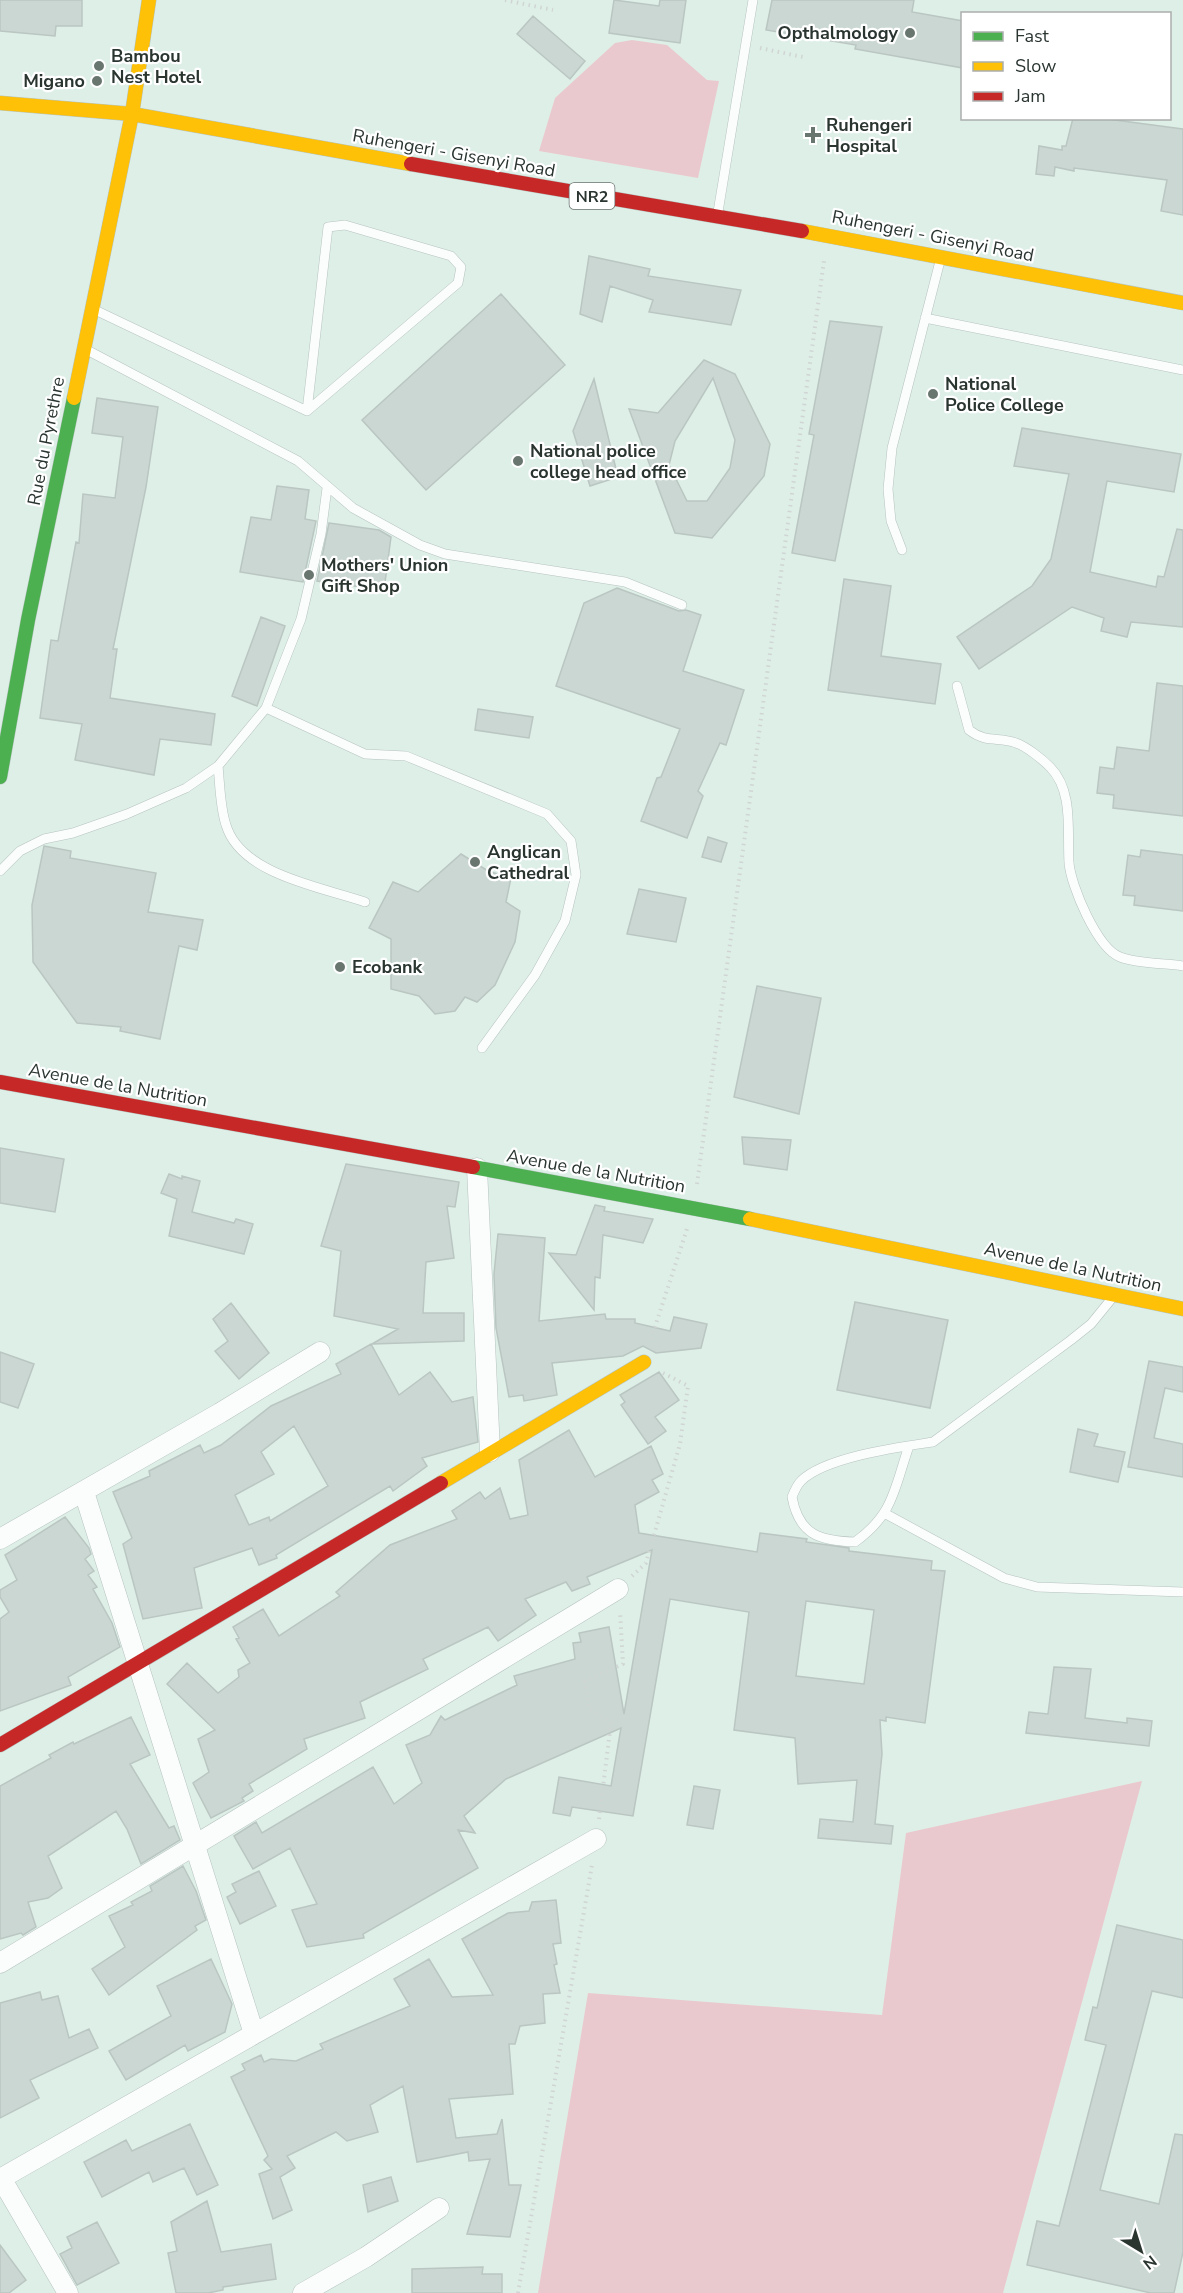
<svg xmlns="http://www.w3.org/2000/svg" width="1183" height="2293" viewBox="0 0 1183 2293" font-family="'Nunito Sans',sans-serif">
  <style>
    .green { fill: #eac9ce }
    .building { fill: #cad7d2; stroke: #bac6c1; stroke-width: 1.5; fill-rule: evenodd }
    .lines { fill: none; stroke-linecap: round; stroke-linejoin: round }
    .lane-casing { stroke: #b6c3be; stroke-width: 10 }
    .street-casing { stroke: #b6c3be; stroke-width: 21 }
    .fast-casing { stroke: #b6c3be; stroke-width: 15 }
    .slow-casing { stroke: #b6c3be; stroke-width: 15 }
    .jam-casing { stroke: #b6c3be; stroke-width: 15 }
    .path { stroke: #d0d5d3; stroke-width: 4; stroke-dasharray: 1.5 4.5; stroke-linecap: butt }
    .lane { stroke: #fafdfc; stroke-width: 9 }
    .street { stroke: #fafdfc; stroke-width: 20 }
    .fast { stroke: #4caf50; stroke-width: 14 }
    .slow { stroke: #ffc107; stroke-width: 14 }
    .jam { stroke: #c62828; stroke-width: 14 }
    .poi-dot { fill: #697670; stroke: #fff; stroke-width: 2 }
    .labels { text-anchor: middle; stroke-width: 4.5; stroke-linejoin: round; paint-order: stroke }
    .shield { fill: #fff; stroke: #6a726e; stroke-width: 1.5 }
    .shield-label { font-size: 16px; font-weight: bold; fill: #2a3530 }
    .poi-label { font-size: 18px; font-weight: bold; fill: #2a3530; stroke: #fff; text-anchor: start }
    .street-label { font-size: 18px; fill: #2a3530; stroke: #fff }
  </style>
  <rect width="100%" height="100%" fill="#deefe8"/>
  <path class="green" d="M632 40 667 45 707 80 719 81 698 178 539 151 555 98 615 43Z
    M1142 1781 1003 2293H538L588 1993 882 2015 906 1833Z"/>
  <path class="building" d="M0 0H82V26H56L55 36 0 31Z
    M614 0 659 6 660 0H686L680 43 609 33Z
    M772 0H914L912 12 963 21V68L855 49 856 45 766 30Z
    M533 16 585 61 570 79 517 34Z
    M1073 118H1100L1183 129V215L1161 211 1167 180 1074 168V171L1055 167 1054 176 1036 174 1039 146 1062 150V146H1066Z
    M589 256 650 269 648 276 741 290 731 325 649 312 653 300 610 286 602 322 580 314Z
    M501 294 565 365 426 490 362 420Z
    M830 321 882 327 835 561 792 553 814 435 809 434Z
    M704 360 735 374 770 444 764 476 712 538 675 533 629 409 658 413ZM713 378 735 440 730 468 707 501H687L669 465 675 441Z
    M594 379 618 477 590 486 573 431Z
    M97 398 158 407 146 487 113 649H117L110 698 215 714 211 745 160 739 154 775 75 760 82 724 40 718 51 640 58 641 76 542 79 543 83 494 115 498 123 437 92 433Z
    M1022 428 1181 454 1174 492 1107 481 1090 572 1156 587 1158 576 1164 577 1177 529 1183 530V627L1131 622 1127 637 1101 631 1104 618 1072 607 979 669 957 637 1032 586 1051 559 1069 474 1014 466Z
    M277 486 309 490 305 519 316 521 303 582 240 572 251 517 271 520Z
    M329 523 379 530 391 537 384 590 317 581Z
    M844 579 891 586 881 656 941 664 935 704 828 690Z
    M617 588 679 611 686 610 701 615 683 671 744 690 726 745 720 743 698 791 703 796 687 838 641 821 657 778 661 777 680 729 556 686 584 603Z
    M261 617 285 626 257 706 232 696Z
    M1157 683 1183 686V816L1113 808 1114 795 1097 793 1100 767 1114 769 1117 747 1149 751Z
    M478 709 533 717 529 738 475 730Z
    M708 837 727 843 721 862 702 857Z
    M44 846 71 851 70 858 156 873 148 912 203 920 197 950 179 946 160 1039 120 1031 121 1027 77 1023 33 962 32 905Z
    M1141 850 1183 855V911L1134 905 1135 896 1123 895 1128 855 1140 857Z
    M461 854 488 871 511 878 506 902 520 911 515 942 495 985 477 1002 465 997 455 1011 435 1014 419 996 391 989V939L369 928 393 882 418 892Z
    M639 889 686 898 676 942 627 934Z
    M757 986 821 998 799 1114 734 1097Z
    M742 1137 791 1140 787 1170 744 1164Z
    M0 1148 64 1159 55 1212 0 1203Z
    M346 1164 459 1182 455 1207 447 1206 454 1258 426 1262 423 1313H464V1341L372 1344 398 1329 334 1316 341 1251 321 1246Z
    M169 1174 182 1179V1176L200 1181 192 1212 234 1223 236 1219 253 1224 244 1254 169 1236 177 1199 161 1193Z
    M595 1205 605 1207 604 1211 653 1219 643 1243 603 1235 600 1278 595 1277 594 1310 549 1253 576 1255Z
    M498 1234 545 1238 539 1321 605 1314 606 1319H635V1323L670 1331 674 1317 707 1324 701 1348 656 1353 643 1346 623 1356 552 1363 557 1395 524 1401 523 1395 509 1397 496 1328 494 1274Z
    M855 1302 948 1320 930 1408 837 1390Z
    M231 1303 269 1353 239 1379 215 1351 228 1341 213 1319Z
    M371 1344 399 1395 430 1372 452 1402 473 1397 478 1442 422 1458 427 1466 393 1491 390 1486 276 1555 277 1558 259 1565 252 1548 194 1568 202 1608 143 1619 123 1544 132 1538 113 1492 150 1476 149 1471 200 1445 204 1453 221 1445 271 1406 341 1374 336 1364ZM294 1426 328 1486 270 1521 269 1517 249 1525 235 1495 274 1474 261 1452Z
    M0 1352 34 1364 18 1408 0 1402Z
    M1149 1361 1183 1367V1392L1165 1388 1154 1438 1183 1444V1477L1128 1467Z
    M659 1372 679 1400 655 1417 666 1431 648 1444 621 1405 625 1402 620 1395Z
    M1078 1429 1098 1434 1094 1446 1125 1452 1118 1482 1070 1472Z
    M569 1430 595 1477 651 1446 663 1474 652 1480 659 1492 635 1505 639 1533 757 1552 760 1533 807 1539 806 1542 849 1548V1551L932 1561 931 1570 945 1571 925 1723 886 1717V1721L880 1720 882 1754 875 1824 893 1826 891 1844 818 1838 820 1819 853 1822 857 1780 798 1784 795 1738 734 1730 749 1612 670 1599 633 1816 572 1807 570 1816 553 1813 559 1777 611 1786 621 1728 506 1779 464 1816 475 1833 458 1830 478 1868 363 1934 364 1938 307 1947 292 1910 317 1904 290 1848 253 1869 234 1836 256 1822 262 1833 373 1767 394 1804 422 1783 406 1745 430 1735 441 1716 445 1720 517 1685 514 1676 575 1659 573 1643 581 1642 579 1633 609 1627 624 1714 652 1550 587 1577 590 1584 572 1591 566 1582 525 1599 536 1615 498 1641 488 1627 423 1659 428 1669 360 1702 365 1718 304 1739 307 1749 249 1784 253 1791 242 1798 244 1801 211 1818 193 1783 209 1772 198 1739 215 1730 167 1684 187 1663 218 1693 239 1677 238 1670 250 1663 236 1639 239 1638 233 1627 263 1609 279 1636 340 1596 336 1592 390 1545 457 1519 452 1511 480 1492 485 1499 500 1488 510 1519 528 1515 519 1460ZM806 1601 874 1610 864 1684 796 1676Z
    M65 1517 89 1548 91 1554 85 1559 94 1571 88 1575 97 1587 93 1589 112 1623 120 1647 68 1677 71 1685 0 1711V1619L9 1612 0 1597V1590L17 1580 5 1555Z
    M1054 1667 1091 1669 1085 1718 1127 1723V1718L1152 1721 1149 1746 1026 1733 1029 1712 1048 1714Z
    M131 1717 150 1755 130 1764 169 1828 174 1826 180 1840 141 1864 127 1829 116 1811 48 1856 62 1888 48 1898 28 1902 36 1927 23 1935 21 1933 0 1939V1786L51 1758 49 1755 73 1742 74 1744Z
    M694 1786 720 1790 713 1829 687 1825Z
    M183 1866 196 1891 206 1920 195 1926 197 1930 109 1995 92 1969 125 1947 109 1916 133 1905 131 1902 152 1891 150 1886Z
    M259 1871 276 1906 240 1924 227 1897 236 1892 232 1884Z
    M556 1900 561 1943 553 1944 557 1964 554 1965 560 1993 543 1994 545 2023 520 2026 515 2044H509L513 2094 449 2099 456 2138 497 2134 502 2119 509 2185H521L510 2237 467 2234 490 2159 469 2161 468 2152 417 2162 403 2086 370 2105 378 2132 347 2141 336 2132 287 2156 295 2168 280 2177 292 2210 273 2219 259 2174 272 2169 264 2160 268 2156 231 2077 245 2070 242 2064 261 2055 264 2062 271 2059 296 2061 323 2049 320 2044 410 2006 394 1979 429 1959 452 1997 493 1995 462 1939 508 1913 529 1911 532 1902Z
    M1117 1925 1183 1940V1998L1152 1991 1100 2190 1159 2204 1175 2134 1183 2135V2252L1174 2293H1151L1027 2265 1037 2221 1059 2226 1106 2045 1085 2040 1093 2007 1097 2008Z
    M211 1959 232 2004 225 2032 188 2051 185 2045 126 2080 109 2051 171 2016 157 1986Z
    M40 1992 42 2000 58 1996 69 2038 89 2029 98 2048 30 2080 39 2098 0 2118V2003Z
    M190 2124 218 2185 197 2195 184 2168 153 2182 149 2172 102 2197 84 2162 126 2140 132 2151Z
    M391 2177 398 2201 368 2212 363 2185Z
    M207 2201 221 2252 271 2244 276 2279 223 2287V2290L208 2293H176L168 2253 177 2251 171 2222Z
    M97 2222 119 2263 77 2285 60 2254 72 2248 67 2237Z
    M0 2245 26 2280 9 2293H0Z
    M483 2267 482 2274H502V2293H412V2269Z"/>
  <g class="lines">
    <g class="lane-casing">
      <path id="lane" d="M718 212 753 0
        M345 225 451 256 461 267 458 283 307 411 328 227Z
        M95 310 307 411
        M925 318 1183 370
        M85 349 298 461 353 508 420 545 445 554 625 582 682 605
        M902 550 891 521 888 489 892 448 940 261
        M957 686 969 730C987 744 999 736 1016 743 1027 747 1042 759 1050 767 1074 791 1067 832 1069 863 1071 886 1097 948 1120 957 1138 964 1164 963 1183 966
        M266 708 365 754 406 756 547 814 571 841 576 875 565 921 535 975 482 1048
        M218 766C220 785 220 807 226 825 241 875 322 887 365 902
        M0 871 20 851 44 839 73 833 127 814 186 788 218 766 266 708 301 619 321 534 327 488
        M909 1446C894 1489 894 1514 855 1542 820 1541 799 1535 792 1497 794 1492 797 1485 801 1481 825 1457 900 1447 933 1442L1071 1340 1091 1324 1113 1297
        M886 1514 1004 1578 1037 1587 1183 1592"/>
    </g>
    <g class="street-casing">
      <path id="street" d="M477 1168 490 1452
        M84 1492 254 2034
        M0 1539 220 1413 320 1352
        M0 1963 618 1589
        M1 2178 68 2293
        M0 2179 596 1839
        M303 2293 366 2257 439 2208"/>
    </g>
    <g class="fast-casing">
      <path id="fast" d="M0 777 28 620 74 398
        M473 1167 750 1219"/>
    </g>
    <g class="slow-casing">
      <path id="slow" d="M0 103 132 114 411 164
        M802 231 1183 303
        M74 398 132 114 149 0
        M750 1219 1183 1309
        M441 1483 644 1362"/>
    </g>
    <g class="jam-casing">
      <path id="jam" d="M411 164 802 231
        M0 1082 473 1167
        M0 1745 441 1483"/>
    </g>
    <path class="path" d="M505 0 553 10
      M760 48 803 57
      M697 1184 824 261
      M651 1339 687 1229
      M632 1576 646 1563 680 1444 688 1386 663 1373
      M599 1819 611 1723 589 1709 585 1681 623 1664 620 1611
      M518 2293 592 1865"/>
    <use href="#lane" class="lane"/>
    <use href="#street" class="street"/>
    <use href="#fast" class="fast"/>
    <use href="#slow" class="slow"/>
    <use href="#jam" class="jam"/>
  </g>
  <g class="poi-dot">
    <circle cx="910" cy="33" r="6"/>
    <circle cx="99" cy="66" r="6"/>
    <circle cx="97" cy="81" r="6"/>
    <path d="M810 126h6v6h6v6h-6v6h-6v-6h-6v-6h6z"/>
    <circle cx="933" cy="394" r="6"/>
    <circle cx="518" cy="461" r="6"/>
    <circle cx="309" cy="575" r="6"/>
    <circle cx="475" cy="862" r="6"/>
    <circle cx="340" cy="967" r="6"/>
  </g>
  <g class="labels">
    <rect class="shield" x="569.5" y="183" width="45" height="26" rx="4.5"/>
    <g class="shield-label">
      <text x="592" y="202">NR2</text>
    </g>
    <g class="poi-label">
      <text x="898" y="39" text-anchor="end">Opthalmology</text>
      <text x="111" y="62">Bambou<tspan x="111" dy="21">Nest Hotel</tspan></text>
      <text x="85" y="87" text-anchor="end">Migano</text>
      <text x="826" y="131">Ruhengeri<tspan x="826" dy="21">Hospital</tspan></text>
      <text x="945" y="390">National<tspan x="945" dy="21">Police College</tspan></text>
      <text x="530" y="457">National police<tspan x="530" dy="21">college head office</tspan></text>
      <text x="321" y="571">Mothers' Union<tspan x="321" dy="21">Gift Shop</tspan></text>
      <text x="487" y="858">Anglican<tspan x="487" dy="21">Cathedral</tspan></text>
      <text x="352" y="973">Ecobank</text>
    </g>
    <g class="street-label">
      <text transform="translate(454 153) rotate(10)" y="6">Ruhengeri - Gisenyi Road</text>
      <text transform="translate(933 236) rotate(11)" y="6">Ruhengeri - Gisenyi Road</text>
      <text transform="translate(46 441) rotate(-79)" y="6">Rue du Pyrethre</text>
      <text transform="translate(118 1085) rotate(10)" y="6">Avenue de la Nutrition</text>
      <text transform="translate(596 1171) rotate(10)" y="6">Avenue de la Nutrition</text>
      <text transform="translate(1073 1267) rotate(12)" y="6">Avenue de la Nutrition</text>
    </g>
  </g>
  <rect x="961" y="12" width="210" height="108" fill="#ffffff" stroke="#aaaeac" stroke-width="1.5"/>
  <rect x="973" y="32" width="30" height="9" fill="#4caf50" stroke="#aaaeac" stroke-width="1.5"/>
  <text x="1015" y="42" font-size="18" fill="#2a3530">Fast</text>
  <rect x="973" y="62" width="30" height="9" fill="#ffc107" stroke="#aaaeac" stroke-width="1.5"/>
  <text x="1015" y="72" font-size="18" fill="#2a3530">Slow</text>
  <rect x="973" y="92" width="30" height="9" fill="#c62828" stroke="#aaaeac" stroke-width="1.5"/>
  <text x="1015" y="102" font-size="18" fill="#2a3530">Jam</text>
  <g transform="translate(1141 2251) rotate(142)" stroke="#ffffff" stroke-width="4.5" paint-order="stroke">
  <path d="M0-4.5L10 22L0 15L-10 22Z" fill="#2a3530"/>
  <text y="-9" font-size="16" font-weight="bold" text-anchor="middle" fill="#2a3530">N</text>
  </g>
</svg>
